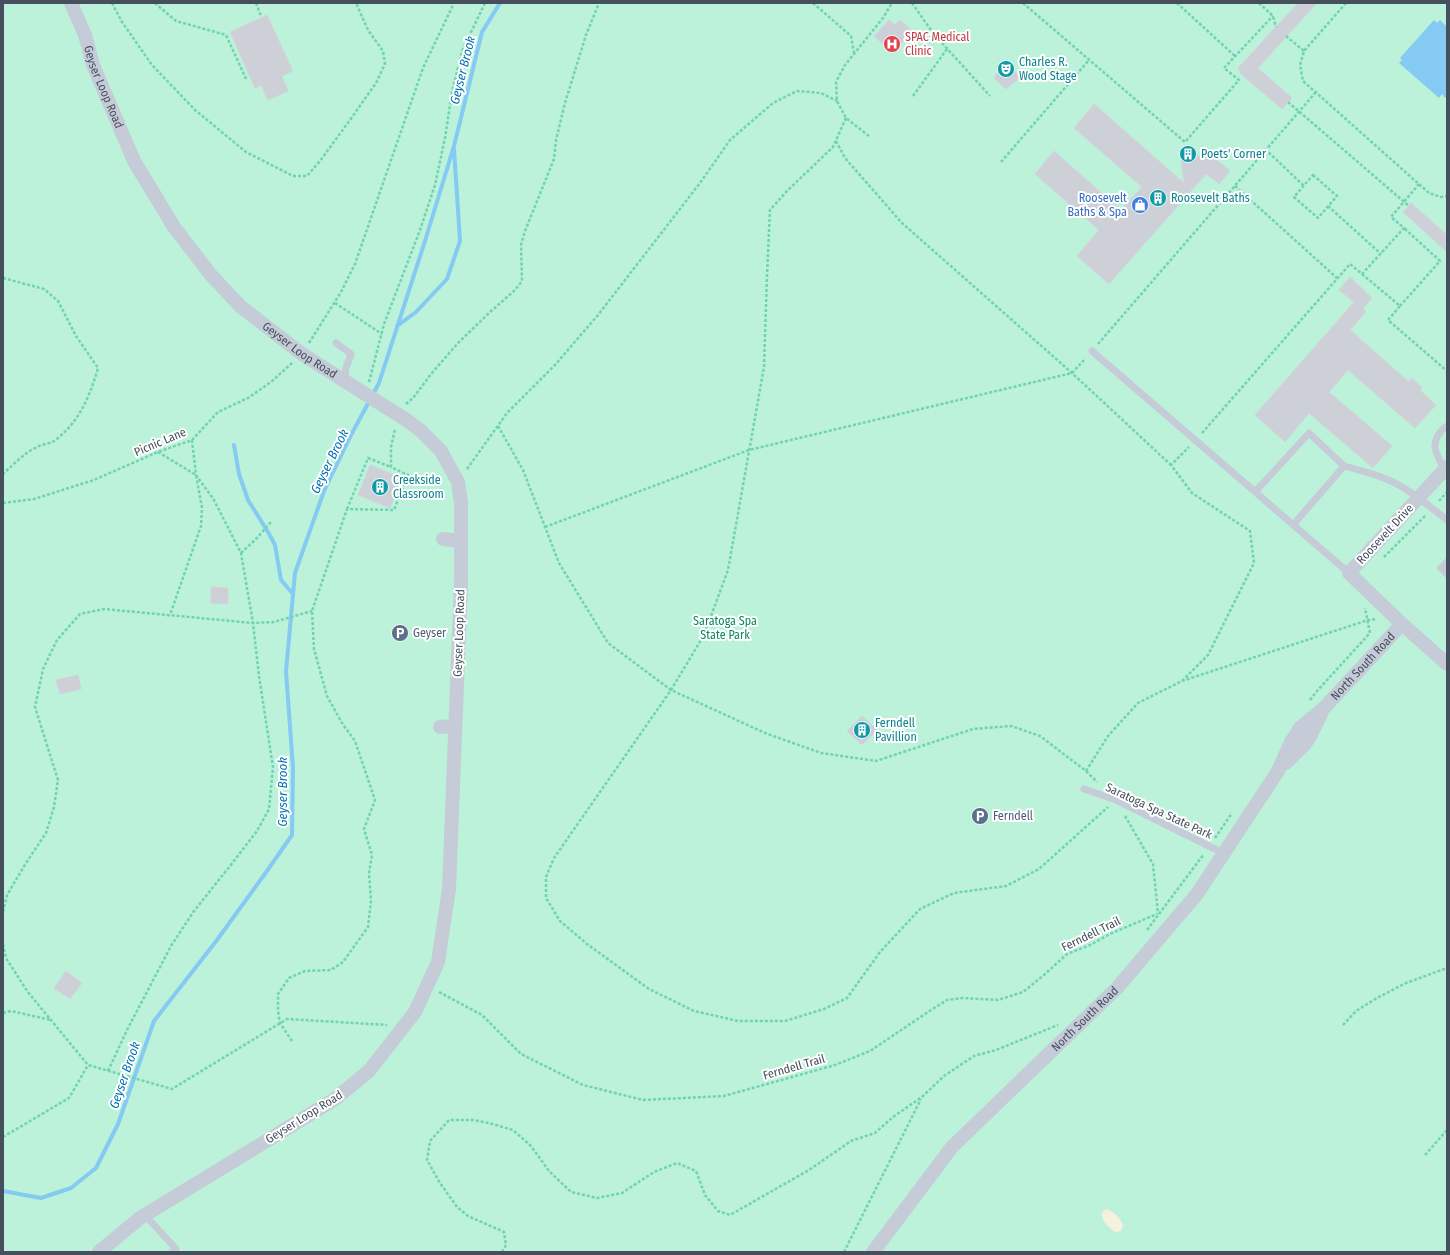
<svg xmlns="http://www.w3.org/2000/svg" width="1450" height="1255" viewBox="0 0 1450 1255" font-family="'Fira Sans Condensed',sans-serif">
  <style>
    .green { fill: #bbf2d9 }
    .sand { fill: #f4f1df }
    .water { fill: #85caf2 }
    .lines { fill: none; stroke-linecap: round; stroke-linejoin: round }
    .stream { stroke: #85caf2; stroke-width: 4 }
    .building { fill: #ced0d7; stroke: #d3d4db }
    .path { stroke: #70d3b2; stroke-width: 2.5; stroke-dasharray: 3 2; stroke-linecap: butt }
    .lane { stroke: #c5ccd8; stroke-width: 7 }
    .street { stroke: #c5ccd8; stroke-width: 14 }
    .labels { text-anchor: middle; stroke-width: 4; stroke-linejoin: round; paint-order: stroke }
    .health-label { font-size: 12px; fill: #be3a42; stroke: #fff; text-anchor: start }
    .culture-label { font-size: 12px; fill: #0d838f; stroke: #fff; text-anchor: start }
    .street-label { font-size: 12px; fill: #464f5e; stroke: #fff }
    .shop-label { font-size: 12px; fill: #366cbe; stroke: #fff; text-anchor: end }
    .park-label { font-size: 12px; fill: #11865e; stroke: #fff }
    .service-label { font-size: 12px; fill: #4e5e75; stroke: #fff; text-anchor: start }
    .water-label { font-size: 13px; font-style: italic; fill: #0273b5; stroke: #fff }
  </style>
  <rect width="100%" height="100%" fill="#f2f0ef"/>
  <path class="green" d="M3 3H1447V1252H3Z"/>
  <path class="sand" d="M1106 1209C1115 1212 1119 1217 1123 1225L1121 1231 1115 1232C1109 1228 1101 1220 1102 1213Z"/>
  <path class="water" d="M1434 20 1437 23 1440 20 1447 27V96L1445 98 1442 94 1439 98 1399 63 1402 60 1400 58Z"/>
  <g class="lines">
    <path class="stream" d="M397 326 416 312 447 279 460 241 454 149
      M234 445 239 474 248 500 268 532 275 545 281 580 293 594
      M3 1191 41 1198 71 1188 96 1168 118 1124 154 1021 217 940 267 871 292 835 293 768 286 671 295 573 324 491 350 437 379 383 425 241 454 146 482 32 500 3"/>
  </g>
  <path class="building" d="M1298 3H1317L1258 68 1292 98 1282 109 1242 75 1238 68Z
    M267 15 293 71 282 76 288 91 268 100 261 85 255 88 230 32Z
    M889 20 895 25 900 20 912 31 893 53 874 36Z
    M1004 62 1021 77 1006 89 994 78Z
    M1094 104 1184 183 1180 150 1186 146H1193L1199 157 1205 150 1230 171 1219 184 1206 174 1109 284 1077 256 1099 230 1035 174 1054 151 1121 210 1142 187 1074 128Z
    M1411 203 1447 235V252L1403 212Z
    M1350 277 1372 298 1363 309 1366 312 1350 330 1409 382 1412 378 1422 388 1420 390 1436 405 1415 428 1348 370 1329 392 1392 446 1373 468 1309 413 1285 442 1255 415 1354 302 1339 290Z
    M370 465 402 478 390 508 358 495Z
    M211 587 228 588V604L211 603Z
    M78 675 81 689 60 694 56 680Z
    M862 716 877 730 862 745 847 731Z
    M66 971 82 983 70 999 54 988Z"/>
  <g class="lines">
    <path class="path" d="M112 3 122 22 152 65 195 110 246 152 293 176H307L320 161 350 120 376 83 385 64 383 51 368 30 356 3
      M155 3 176 21 226 35 247 81
      M256 3 261 16
      M813 3 851 36 854 53
      M912 3 933 33 990 96
      M1023 3 1185 142 1239 80 1224 68 1273 16
      M1177 3 1235 56
      M1259 3 1273 16 1276 27
      M1346 3 1304 51 1300 65 1303 81 1429 193 1441 197 1447 196
      M1286 36 1304 51
      M913 96 947 49
      M1288 102 1409 206
      M846 118 833 147 786 192 770 210 767 276 764 367 728 570 704 635 671 690 554 858 546 877V898L560 921 587 944 649 989 694 1011 738 1021H785L824 1009 847 998 880 952 920 909 954 893 1006 886 1039 869 1108 807
      M869 136 846 118 837 101 836 82 845 65 883 18 892 3
      M836 141 845 158 902 223 1072 373 1171 465
      M1265 149 1304 186
      M1001 162 1089 60
      M1313 175 1337 196 1318 218 1294 197Z
      M1235 186 1337 278
      M1328 206 1381 254
      M1362 274 1400 306 1388 320 1447 371
      M3 278 44 289 58 301 76 336 98 368C90 396 79 423 54 441 49 444 42 444 37 447 24 453 13 465 3 474
      M335 303 382 334
      M1400 306 1440 261 1404 228
      M309 343 341 292 355 264 423 68 454 3
      M1098 344 1316 92
      M369 382 384 324 420 230 435 185 445 138 452 92 462 51 485 3
      M406 404 413 398 431 374 458 343 488 314 515 290 522 281 521 245 525 231 554 159 556 140 565 103 586 35 599 3
      M498 426 523 470 559 563 608 643 671 690 765 733 821 753 876 761 973 729 1011 726 1040 736 1086 771 1097 782
      M1202 433 1350 264 1362 274 1404 228 1391 217 1419 184
      M158 452 196 475 202 508 201 526 170 615
      M467 469 507 413 555 365 598 315 700 183 730 140 773 103 797 91 821 93 837 101
      M1439 501 1447 492
      M3 503 34 499 94 480 158 452 192 440 218 412 248 398 271 382 292 363
      M347 509 368 458 391 467
      M545 527 749 450 1072 373 1084 360
      M241 553 255 540 271 522
      M1384 557 1426 515
      M1182 681 1208 655 1254 563 1250 531 1192 493 1171 465 1189 447
      M1310 700 1317 691 1370 633 1365 608
      M1086 771 1108 736 1138 703 1182 681 1368 620 1377 619
      M1125 816 1153 864 1158 914
      M1215 838 1232 813
      M3 912 7 895 26 863 46 833 54 807 58 780 35 707 43 669 57 640 80 614 104 609 253 623 274 622 312 611
      M1147 930 1204 854
      M3 944 6 958 27 991 88 1065 172 1089 287 1019 387 1025
      M439 992 482 1015 521 1054 583 1085 643 1100 724 1096 835 1065 870 1051 931 1010 947 1000 963 998 998 1000 1023 992 1044 975 1067 954 1090 945 1110 934 1157 914
      M3 1013 11 1011 51 1020
      M1343 1025 1356 1011 1377 998 1406 983 1447 968
      M292 1041 280 1023 278 1011V994L289 978 305 971 331 970 343 962 368 927 371 901 369 873 372 855 364 829 375 800 355 741 342 723 327 696 314 649 312 611 347 509 394 510 408 475 391 467V447L395 429
      M108 1071 127 1030 171 946 194 911 230 866 257 831 269 809 273 767 259 676 253 623 241 553 214 500 196 475 192 440
      M3 1137 69 1098 88 1065
      M1425 1155 1447 1130
      M502 1252 506 1245 504 1232 468 1216 457 1207 440 1183 427 1160 430 1141 449 1120H473L489 1123 513 1130 531 1146 549 1171 571 1192 597 1198 622 1193 654 1172 677 1163 696 1171 705 1195 718 1211 730 1215 809 1170 851 1141 875 1133 893 1117 922 1097 944 1076 974 1056 996 1050 1058 1025
      M844 1252 921 1099"/>
    <path class="lane" d="M336 343 351 354 346 368 344 381
      M1092 351 1349 573
      M1344 466C1362 471 1381 475 1397 484 1415 494 1431 507 1447 520
      M1444 470C1442 464 1436 454 1435 448 1434 440 1440 430 1447 426
      M1255 492 1309 433 1344 466 1293 525
      M1447 562 1441 568 1447 574
      M1084 789 1116 800 1225 854
      M145 1215 176 1249 172 1252"/>
    <g class="street">
      <path id="s1" d="M71 3 85 35 93 65 134 161 174 227 211 275 240 306 302 354 408 421 421 431 441 451 458 482 461 503V582L449 889 438 962 415 1012 369 1071 335 1099 140 1218 99 1252"/>
      <path d="M1447 467 1349 573 1402 624 1447 664"/>
      <path d="M443 539 461 541"/>
      <path d="M440 727 455 726"/>
      <path d="M1286 763 1305 744 1310 736 1321 714"/>
      <path id="s2" d="M873 1252 952 1147 1117 988 1197 894 1278 771 1291 742 1300 728 1324 708 1402 624"/>
    </g>
  </g>
  <defs>
    <g id="hospital-disc" transform="scale(0.9)"><circle r="9.5" fill="#e0444e" stroke="#fff"/><path d="M-5-5h3v3.5h4V-5h3V5h-3V1.5h-4V5h-3Z" fill="#fff"/></g>
    <g id="theatre-disc" transform="scale(0.9)"><circle r="9.5" fill="#0f9aa8" stroke="#fff"/><path d="M-5-5.5Q0-4 5-5.5V0Q5 5 0 6Q-5 5-5 0ZM-3.3-2.5H-1v1.5H-3.3ZM1-2.5H3.3v1.5H1ZM-2.8 1Q0 5.5 2.8 1Z" fill="#fff"/></g>
    <g id="building-disc" transform="scale(0.9)"><circle r="9.5" fill="#0f9aa8" stroke="#fff"/><path d="M-4-6H4V6H1V3H-1V6H-4ZM-2.5-4.3h1.7v1.8h-1.7ZM.8-4.3h1.7v1.8H.8ZM-2.5-1h1.7V.8h-1.7ZM.8-1h1.7V.8H.8Z" fill="#fff"/></g>
    <g id="shop-disc" transform="scale(0.9)"><circle r="9.5" fill="#3f7fe0" stroke="#fff"/><path d="M-5-2.5h2.3a2.7 3.5 0 0 1 5.4 0H5L5.5 6h-11ZM-1.5-2.5h3a1.5 2.3 0 0 0-3 0Z" fill="#fff"/></g>
    <g id="parking-disc" transform="scale(0.9)"><circle r="9.5" fill="#5c6f8a" stroke="#fff"/><path d="M-3.5-5.5H1a3.5 3.5 0 0 1 0 7H-1V5.5H-3.5ZM-1-3.4V-.6H.8a1.4 1.4 0 0 0 0-2.8Z" fill="#fff"/></g>
  </defs>
  <g fill-rule="evenodd">
    <use href="#hospital-disc" x="892" y="44"/>
    <use href="#theatre-disc" x="1006" y="69"/>
    <use href="#building-disc" x="1188" y="154"/>
    <use href="#building-disc" x="1158" y="198"/>
    <use href="#shop-disc" x="1140" y="205"/>
    <use href="#building-disc" x="380" y="487"/>
    <use href="#parking-disc" x="400" y="633"/>
    <use href="#building-disc" x="862" y="730"/>
    <use href="#parking-disc" x="980" y="816"/>
  </g>
  <g class="labels">
    <g class="health-label">
      <text x="905" y="41">SPAC Medical<tspan x="905" dy="14">Clinic</tspan></text>
    </g>
    <g class="culture-label">
      <text x="1019" y="66">Charles R.<tspan x="1019" dy="14">Wood Stage</tspan></text>
      <text x="1201" y="158">Poets' Corner</text>
      <text x="1171" y="202">Roosevelt Baths</text>
      <text x="393" y="484">Creekside<tspan x="393" dy="14">Classroom</tspan></text>
      <text x="875" y="727">Ferndell<tspan x="875" dy="14">Pavillion</tspan></text>
    </g>
    <g class="street-label">
      <text dy="4" stroke="none"><textPath href="#s1" startOffset="90">Geyser Loop Road</textPath></text>
      <text dy="4" stroke="none"><textPath href="#s1" startOffset="425">Geyser Loop Road</textPath></text>
      <text transform="translate(160 442) rotate(-23)" y="4">Picnic Lane</text>
      <text transform="translate(1385 534) rotate(-47)" y="4">Roosevelt Drive</text>
      <text transform="translate(459 633) rotate(-88)" y="4">Geyser Loop Road</text>
      <text dy="4" stroke="none"><textPath href="#s2" startOffset="768">North South Road</textPath></text>
      <text transform="translate(1159 811) rotate(25)" y="4">Saratoga Spa State Park</text>
      <text transform="translate(1091 934) rotate(-26)" y="4">Ferndell Trail</text>
      <text dy="4" stroke="none"><textPath href="#s2" startOffset="316">North South Road</textPath></text>
      <text transform="translate(794 1067) rotate(-16)" y="4">Ferndell Trail</text>
      <text transform="translate(304 1117) rotate(-32)" y="4">Geyser Loop Road</text>
    </g>
    <g class="shop-label">
      <text x="1127" y="202">Roosevelt<tspan x="1127" dy="14">Baths &amp; Spa</tspan></text>
    </g>
    <g class="park-label">
      <text x="725" y="625">Saratoga Spa<tspan x="725" dy="14">State Park</tspan></text>
    </g>
    <g class="service-label">
      <text x="413" y="637">Geyser</text>
      <text x="993" y="820">Ferndell</text>
    </g>
    <g class="water-label">
      <text transform="translate(462 70) rotate(-76)" y="5">Geyser Brook</text>
      <text transform="translate(329 461) rotate(-64)" y="5">Geyser Brook</text>
      <text transform="translate(282 792) rotate(-90)" y="5">Geyser Brook</text>
      <text transform="translate(124 1075) rotate(-71)" y="5">Geyser Brook</text>
    </g>
  </g>
  <rect width="1450" height="1255" fill="none" stroke="#464f5e" stroke-width="8"/>
</svg>
